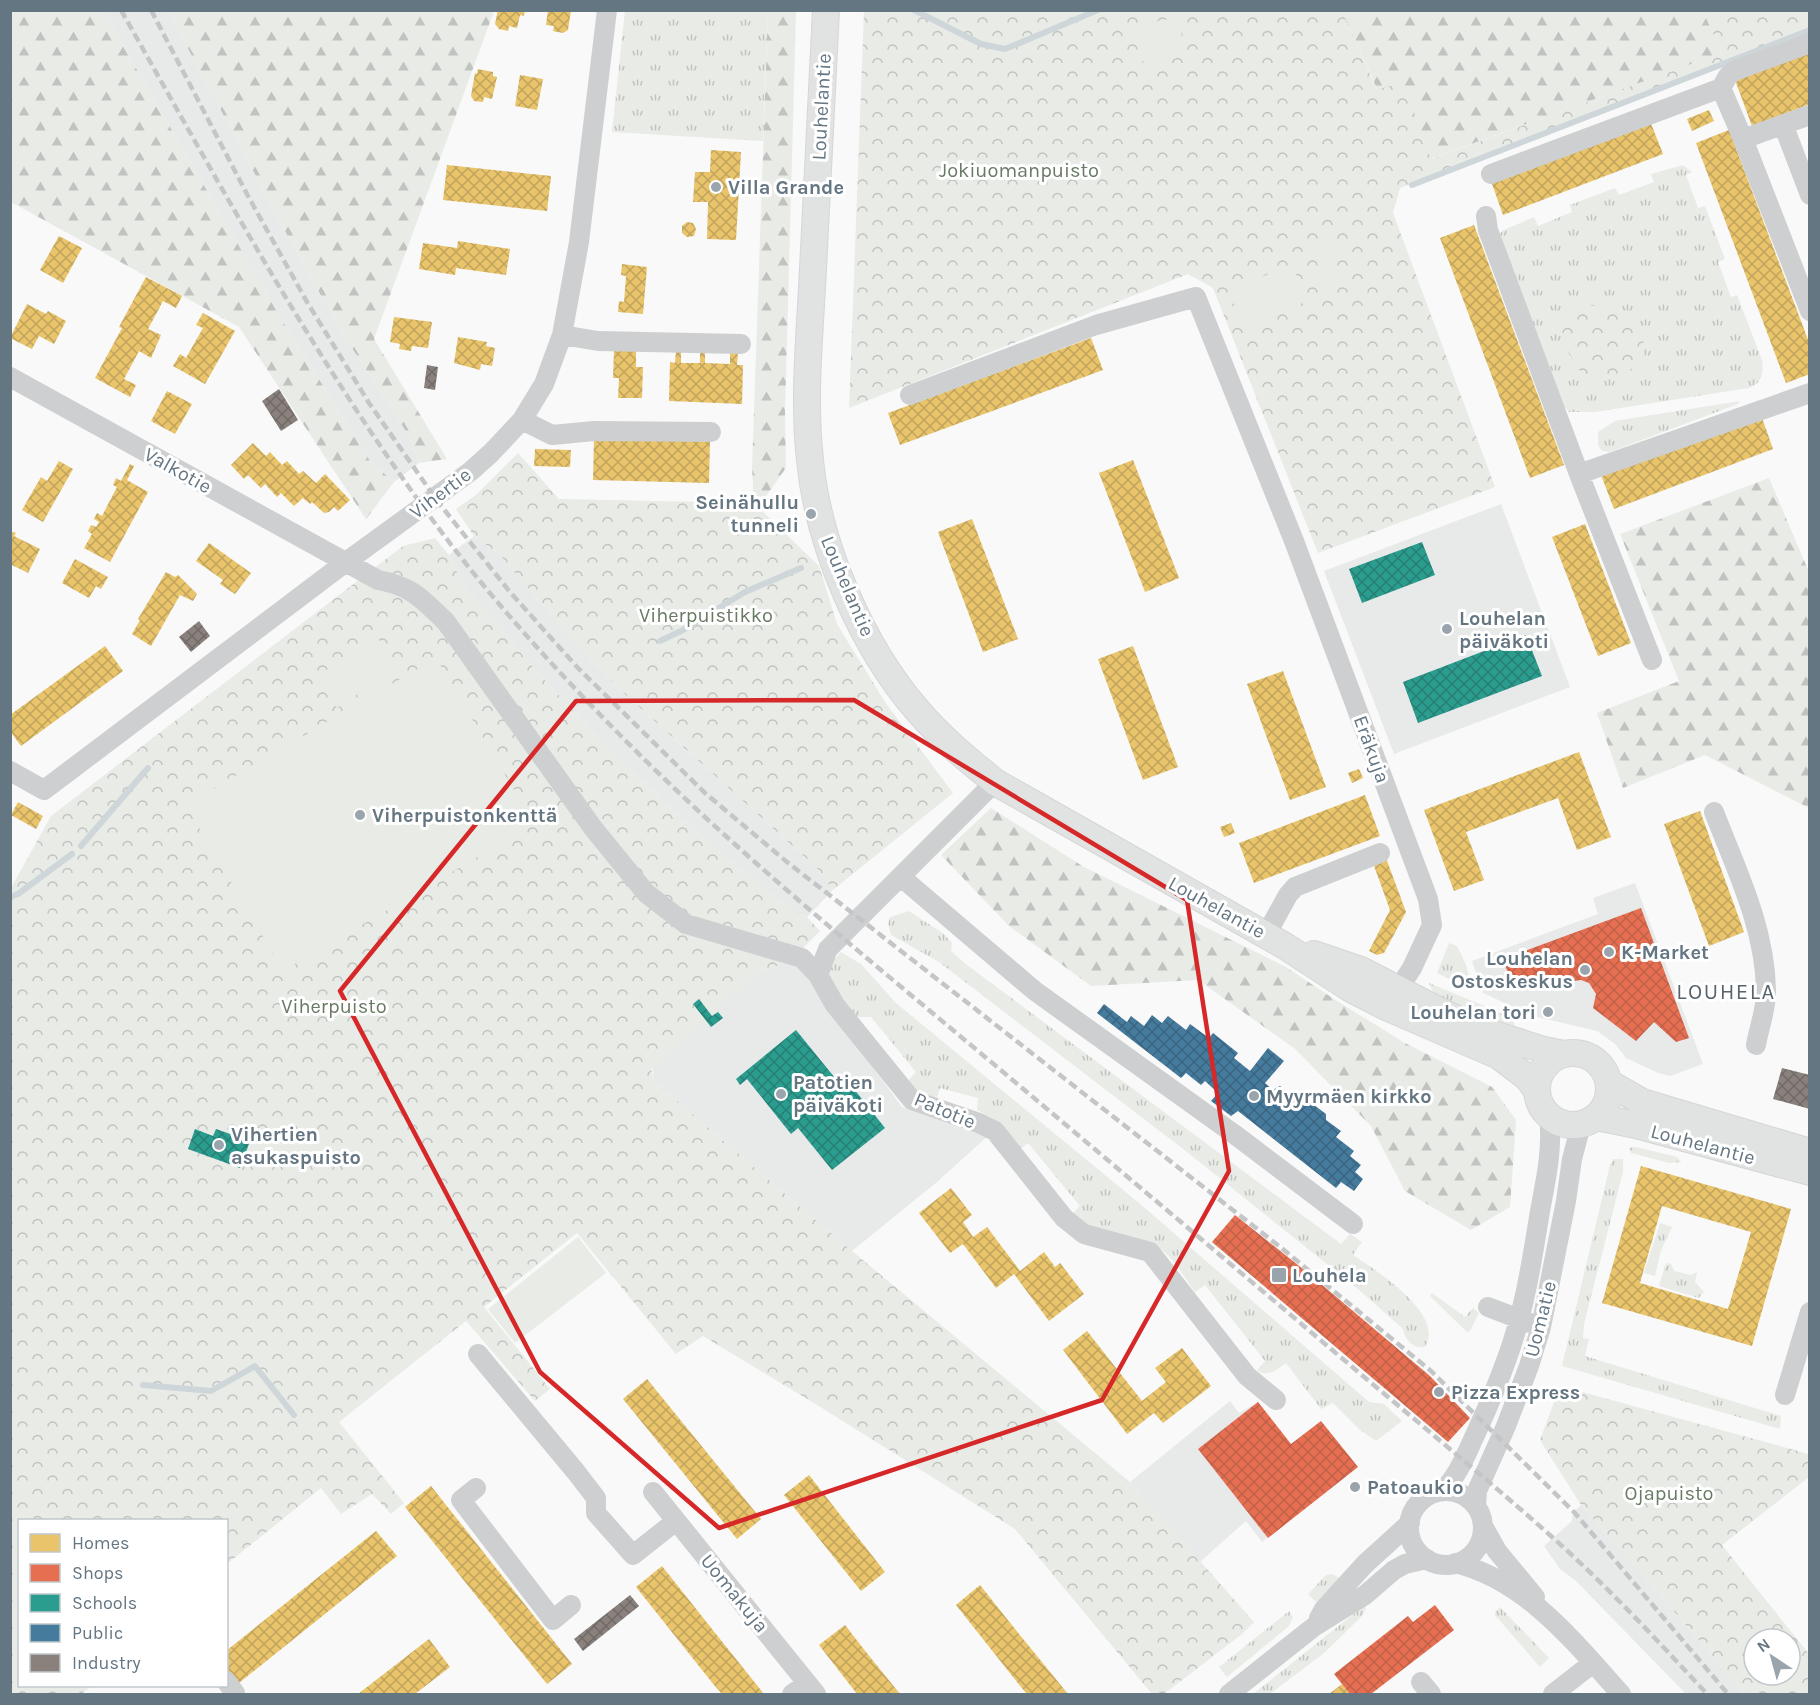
<svg xmlns="http://www.w3.org/2000/svg" width="1820" height="1705" viewBox="0 0 1820 1705" font-family="Karla,sans-serif">
  <style>
    .built { fill: #e8e9e9 }
    .grass { fill: url(#grass-tufts) }
    .forest { fill: url(#forest-firs) }
    .park { fill: url(#park-crowns); fill-rule: evenodd }
    .pitch { fill: #e8ebe6 }
    .homes { fill: url(#homes-cross-hatch); fill-rule: evenodd }
    .shops { fill: url(#shops-cross-hatch) }
    .schools { fill: url(#schools-cross-hatch) }
    .public { fill: url(#public-cross-hatch) }
    .industry { fill: url(#industry-cross-hatch) }
    .lines { fill: none; stroke-linecap: round; stroke-linejoin: round }
    .stream { stroke: #ced6d9; stroke-width: 6 }
    .major-casing { stroke: #d5d6d7; stroke-width: 28 }
    .minor { stroke: #cecfd0; stroke-width: 20 }
    .major { stroke: #e1e2e2; stroke-width: 26 }
    .rail { stroke: #c3c5c6; stroke-width: 4.5; stroke-dasharray: 9 4.5; stroke-linecap: butt }
    .marked { fill: none; stroke: #d62828; stroke-width: 4.5; stroke-linejoin: round }
    .poi-dot { fill: #99a4ac; stroke: #fff; stroke-width: 2 }
    .labels { text-anchor: middle; stroke-width: 6; stroke-linejoin: round; paint-order: stroke }
    .street-label { font-size: 20px; fill: #657683; stroke: #fff }
    .park-label { font-size: 20px; fill: #687a64; stroke: #fff }
    .poi-label { font-size: 20px; font-weight: bold; fill: #657683; stroke: #fff; text-anchor: start }
    .quarter-label { font-size: 22px; letter-spacing: 1.5px; fill: #57646e; stroke: #fff }
  </style>
  <defs>
    <pattern id="grass-tufts" width="24" height="20" patternUnits="userSpaceOnUse" patternTransform="scale(1.5)"><rect width="24" height="20" fill="#e8ebe6"/><path d="M3 7l-1-3M5 7V3M7 7l1-3M15 17l-1-3M17 17v-4M19 17l1-3" fill="none" stroke="#c0c3c0"/></pattern>
    <pattern id="forest-firs" width="22" height="20" patternUnits="userSpaceOnUse" patternTransform="scale(1.5)"><rect width="22" height="20" fill="#e8ebe6"/><path d="M5 1l3.5 6h-7zM16 11l3.5 6h-7z" fill="#c0c3c0"/></pattern>
    <pattern id="park-crowns" width="20" height="18" patternUnits="userSpaceOnUse" patternTransform="scale(1.5)"><rect width="20" height="18" fill="#e8ebe6"/><path d="M2 6a3 3 0 1 1 6 0M12 15a3 3 0 1 1 6 0" fill="none" stroke="#c0c3c0"/></pattern>
    <pattern id="homes-cross-hatch" width="8" height="8" patternUnits="userSpaceOnUse" patternTransform="scale(1.5)"><rect width="8" height="8" fill="#e9c46a"/><path d="M0 0l8 8M0 8l8-8" fill="none" stroke="#c0a45d"/></pattern>
    <pattern id="shops-cross-hatch" width="8" height="8" patternUnits="userSpaceOnUse" patternTransform="scale(1.5)"><rect width="8" height="8" fill="#e76f51"/><path d="M0 0l8 8M0 8l8-8" fill="none" stroke="#bf6049"/></pattern>
    <pattern id="schools-cross-hatch" width="8" height="8" patternUnits="userSpaceOnUse" patternTransform="scale(1.5)"><rect width="8" height="8" fill="#2a9d8f"/><path d="M0 0l8 8M0 8l8-8" fill="none" stroke="#277e75"/></pattern>
    <pattern id="public-cross-hatch" width="8" height="8" patternUnits="userSpaceOnUse" patternTransform="scale(1.5)"><rect width="8" height="8" fill="#457b9d"/><path d="M0 0l8 8M0 8l8-8" fill="none" stroke="#3b6580"/></pattern>
    <pattern id="industry-cross-hatch" width="8" height="8" patternUnits="userSpaceOnUse" patternTransform="scale(1.5)"><rect width="8" height="8" fill="#8a817c"/><path d="M0 0l8 8M0 8l8-8" fill="none" stroke="#6f6a67"/></pattern>
  </defs>
  <rect width="100%" height="100%" fill="#f9f9f9"/>
  <path class="built" d="M103 11H168L292 244 341 331 409 436 419 463 394 482 370 461 280 317Z
    M1501 504 1570 687 1394 754 1324 571Z
    M474 536 499 554 576 644 617 687 817 868 833 890 807 917 791 910 698 834 610 750 537 672 462 583 449 555Z
    M1635 883 1703 1064 1670 1076 1658 1073 1626 1058 1615 1044 1597 1031 1533 1016 1483 993 1472 961 1598 914 1593 898Z
    M793 958 902 1107 989 1135 937 1182 852 1251 654 1081 652 1065 701 966Z
    M1230 1401 1239 1413 1258 1402 1291 1444 1321 1421 1358 1467 1262 1542 1246 1521 1200 1562 1130 1482Z
    M1581 1505 1643 1575 1745 1694H1686L1576 1581 1560 1569 1544 1546 1571 1522 1574 1512Z"/>
  <path class="grass" d="M625 11H768L763 141 612 132Z
    M1683 165 1692 172 1686 175 1698 208 1705 206 1725 259 1718 262 1731 297 1737 295 1762 360C1764 373 1762 383 1749 388L1595 412H1569L1564 406 1499 234 1504 230 1534 217 1538 226 1572 212 1570 205 1615 188 1619 195 1654 182 1651 174Z
    M1740 401 1738 404 1610 452 1602 451 1598 445V432L1615 421Z
    M909 911 944 934 952 943 951 951 967 965 1341 1244 1350 1234 1362 1242 1353 1255C1375 1270 1446 1314 1425 1347 1413 1349 1405 1340 1403 1329L1358 1289 1187 1152 939 962 891 935 888 924 890 917Z
    M1449 943 1457 946 1466 965 1473 991 1437 973Z
    M841 952 861 964 896 1003 1139 1203 1369 1402 1384 1404 1402 1421 1376 1441 1360 1430 1333 1403 1321 1409 1286 1363C1276 1370 1268 1378 1257 1370L1265 1361 1205 1285 1195 1292C1187 1281 1173 1258 1163 1251 1135 1233 1096 1237 1072 1214L1080 1206 1028 1143 1019 1150 994 1119 977 1110 978 1098 940 1088 936 1100 921 1096 907 1082 916 1072 871 1017H857L833 989 827 968Z
    M1429 983 1506 1015 1514 1020V1030C1486 1021 1440 1015 1429 983Z
    M1636 1147 1677 1157 1681 1162 1669 1163 1631 1153 1629 1148Z
    M1613 1159H1623V1172L1584 1324 1583 1338 1589 1339 1585 1356 1781 1416 1780 1429 1562 1366 1610 1165Z
    M1660 1223 1672 1227 1661 1250 1655 1276 1644 1273Z
    M1666 1263 1671 1264 1674 1271 1691 1275 1697 1272 1695 1282 1704 1292 1699 1298 1659 1286Z
    M1432 1293 1465 1317 1473 1308 1479 1313 1470 1331 1467 1332 1430 1296Z
    M1332 1574 1340 1578 1316 1602 1308 1594 1326 1575Z
    M1365 1605 1366 1608 1363 1615 1324 1653 1270 1694H1253Z
    M1500 1607 1549 1658 1540 1667 1495 1615V1612Z
    M1289 1611 1293 1617 1289 1626 1227 1677 1219 1667Z"/>
  <path class="forest" d="M11 10 103 11 280 317 370 461 394 482 366 519 239 327 11 202Z
    M168 11H494L374 339 447 459 419 463 409 436 341 331 292 244Z
    M768 11H796L785 413 786 468 759 506 754 503 752 468Z
    M1342 11H1703L1722 53 1430 159 1402 83 1378 91Z
    M1769 478 1809 572V808L1705 755 1623 788 1597 713 1679 681 1620 534Z
    M991 808 1084 867 1286 967 1337 1001 1405 1043 1492 1087 1516 1120 1510 1207 1471 1230 1405 1191 1371 1126 1294 1048 1198 980 1091 986 1009 926 941 855Z"/>
  <path class="park" d="M864 11H1342L1377 90 1402 82 1431 159 1722 53 1703 11H1809V34L1400 188 1393 213 1495 487 1318 553 1213 288 1188 274 849 408Z
    M1583 303C1611 308 1658 326 1640 363 1621 377 1605 383 1583 375 1568 354 1544 313 1583 303Z
    M518 453 559 499 754 503 819 566 837 624 885 702 953 793 833 890 817 868 617 687 576 644 499 554 474 536 456 509 476 495Z
    M435 538 449 555 462 583 537 672 610 750 698 834 791 910 807 917 820 931 793 958 752 978 651 1069 654 1081 852 1251 1130 1482 1254 1622 1242 1634 1164 1694H1152L1015 1529 822 1408 703 1336 676 1354 577 1233 484 1307 550 1389 535 1401 466 1321 339 1422 404 1503 391 1514 372 1494 341 1514 321 1488 227 1564 226 1520H20V1686H92L81 1694H11V888L51 816 403 546Z
    M1560 1386 1809 1454V1477L1722 1545 1809 1654V1694H1745L1643 1575 1581 1505 1540 1440ZM1754 1639H1790V1675H1754Z"/>
  <path class="pitch" d="M1178 17 1186 56 1144 65 1136 26Z
    M1332 244 1342 286 1324 290 1314 249Z
    M1292 264 1307 301 1244 328 1228 291Z
    M376 636 397 667 337 708 316 677Z
    M436 658 534 824 283 971 186 805Z
    M578 1237 606 1273 515 1343 488 1309Z"/>
  <path class="homes" d="M498 10H525L524 16 520 15 517 28 509 26 508 31 499 29 495 24Z
    M548 10H571L568 30 563 33 553 31 554 26 546 25Z
    M1810 52V104L1752 126 1735 80Z
    M478 69 493 72V76L497 77 492 99 484 97 483 102 474 101 471 96 475 73 477 74Z
    M520 75 543 79 537 110 515 106Z
    M1709 110 1714 121 1692 131 1687 119Z
    M1650 121 1663 154 1503 215 1491 181Z
    M1729 130 1810 345V374L1786 383 1696 143Z
    M711 150 741 152 736 240 707 239 708 202H693L695 172H710Z
    M447 165 551 176 547 211 443 200Z
    M687 222 693 223 696 229 694 236 687 237 682 233V226Z
    M1474 225 1564 465 1530 478 1440 238Z
    M59 236 82 248 63 283 40 270Z
    M458 241 510 249 506 275 456 268 455 275 419 269 423 243 457 248Z
    M622 264 647 267 643 314 618 312 619 301 624 302 626 276 621 275Z
    M146 277 182 296 176 308 163 301 148 329 161 335 151 358 139 351 124 379 136 385 130 397 95 378 122 328 119 327Z
    M27 304 46 314 48 311 66 321 54 344 39 336 32 349 10 338Z
    M203 313 235 331 205 384 173 366 180 354 186 358 203 328 196 325Z
    M394 317 432 322 428 348 412 346 411 351 399 349 400 344 390 342Z
    M458 337 487 342 486 346 495 348 492 366 481 364 480 370 454 363Z
    M1091 338 1103 370 900 445 888 413Z
    M614 350 636 351V367H643L642 398H618L619 378H613Z
    M676 350 681 351V363H700V352H705V363L730 364V353H738L737 365H743L742 404 669 401 670 362 675 363Z
    M167 391 192 404 175 434 151 421Z
    M1761 415 1773 449 1614 509 1601 475Z
    M594 437 710 440 709 483 593 480Z
    M253 443 266 456 270 452 282 465 287 461 299 474 303 471 316 483 325 474 350 500 338 511 334 507 329 512 324 513 312 502 310 504 303 498 294 506 281 493 277 497 265 484 261 488 248 475 244 479 231 465Z
    M535 449 571 450 570 467 534 466Z
    M1133 460 1179 578 1145 592 1099 473Z
    M59 461 73 469 43 522 22 510 41 477 47 481Z
    M130 464 134 466 127 480 148 492 110 562 84 548 92 534 88 531 91 525 96 527 99 522 94 519 97 513 102 516 117 487 113 485 116 478 121 481Z
    M972 519 1018 639 983 652 938 532Z
    M1585 524 1631 643 1598 656 1552 537Z
    M10 531 16 533 14 536 40 549 28 573 10 564Z
    M209 543 251 573 235 594 220 584 223 580 196 561Z
    M75 559 108 577 101 589 96 586 89 598 62 583Z
    M166 572 175 577 178 575 197 594 193 601 180 595 151 646 132 634 140 620 138 619Z
    M105 646 123 671 21 746 10 731V715Z
    M1133 646 1178 767 1143 780 1098 659Z
    M1283 671 1326 787 1290 800 1247 684Z
    M1579 752 1611 837 1577 850 1558 798 1466 832 1484 880 1454 891 1424 810Z
    M1359 769 1363 778 1352 783 1348 773Z
    M1365 795 1380 836 1254 883 1239 843Z
    M18 802 43 816 36 829 11 815Z
    M1700 811 1744 932 1709 946 1664 824Z
    M1231 823 1235 833 1224 837 1220 827Z
    M1386 858 1406 912 1384 953 1377 955 1369 951 1390 910 1373 863Z
    M1641 1166 1791 1209 1752 1346 1602 1303ZM1662 1206 1751 1232 1728 1309 1640 1283Z
    M951 1188 972 1215 963 1222 973 1237 987 1227 1020 1271 1044 1252 1055 1267 1060 1263 1084 1294 1049 1321 1014 1274 996 1288 963 1244 950 1253 919 1213Z
    M1087 1331 1142 1401 1166 1382 1155 1368 1182 1348 1211 1386 1163 1423 1154 1413 1127 1434 1063 1350Z
    M647 1379 761 1519 737 1539 623 1399Z
    M809 1475 885 1572 861 1591 784 1495Z
    M431 1486 572 1664 547 1684 405 1507Z
    M376 1531 397 1556 234 1687 226 1678V1651Z
    M662 1566 712 1629 764 1694H722L714 1685 636 1587Z
    M980 1585 1011 1624 1068 1694H1027L1021 1687 956 1605Z
    M845 1625 866 1652 900 1694H857L819 1645Z
    M429 1639 450 1667 415 1694H358Z
    M1342 1684 1350 1694H1329Z"/>
  <path class="shops" d="M1641 908 1689 1038 1676 1042 1654 1022 1636 1041 1593 1008 1596 994 1589 983 1581 980 1514 990 1503 959Z
    M1235 1215 1308 1273 1430 1376 1470 1418 1448 1442 1212 1242Z
    M1258 1402 1291 1444 1321 1421 1358 1467 1268 1538 1198 1449Z
    M1435 1605 1454 1630 1371 1694H1350L1334 1674 1408 1616 1413 1622Z"/>
  <path class="schools" d="M1422 542 1435 575 1362 603 1349 569Z
    M1526 635 1542 676 1418 723 1403 682Z
    M699 999 712 1016 718 1012 723 1018 711 1027 693 1004Z
    M796 1030 844 1089 850 1084 885 1128 832 1170 798 1128 791 1134 747 1079 740 1085 736 1079Z
    M195 1129 213 1136 216 1129 250 1141 240 1168 188 1149Z"/>
  <path class="public" d="M1104 1004 1127 1022 1131 1016 1144 1026 1152 1015 1162 1023 1168 1016 1186 1030 1190 1024 1209 1038 1213 1033 1238 1053 1234 1058 1250 1071 1268 1048 1284 1061 1265 1083 1273 1090 1280 1086 1297 1099H1306L1326 1114V1120L1341 1131 1336 1137 1354 1151 1350 1156 1361 1165 1355 1172 1363 1179 1354 1191 1341 1182 1336 1188 1238 1111 1231 1116 1211 1101 1218 1093 1205 1081 1201 1085 1186 1073 1181 1078 1097 1013Z"/>
  <path class="industry" d="M427 365 438 367 435 390 424 388Z
    M279 389 298 420 281 431 262 401Z
    M199 621 210 636 191 652 179 637Z
    M1782 1068 1810 1075V1109L1773 1099Z
    M630 1595 639 1606 583 1651 574 1639Z"/>
  <g class="lines">
    <path class="stream" d="M914 10 981 44 1005 49 1098 10
      M1412 185 1810 30
      M660 641 683 630 745 592 801 568
      M81 846 148 768
      M10 897 18 894 72 854
      M143 1385 211 1391 255 1366 294 1415"/>
    <g class="major-casing">
      <path id="major" d="M826 10C821 97 817 183 813 269 810 332 803 397 810 460 818 545 862 647 918 711 941 738 968 760 995 782L1285 946 1351 989 1386 1007 1499 1056 1528 1078 1537 1091
        M1314 954 1361 970 1438 1010 1484 1031 1544 1050 1564 1054
        M1537 1089a36 36 0 1 1 72 0a36 36 0 1 1-72 0Z
        M1609 1083 1642 1102 1810 1152
        M1596 1117 1636 1125 1810 1172"/>
    </g>
    <path class="minor" d="M1721 88 1743 139 1810 311
      M1783 124 1810 195
      M1743 139 1810 115
      M1491 174 1721 88 1728 76 1734 71 1810 43
      M1486 216 1488 230 1579 474 1810 393
      M562 335 598 341 741 344
      M10 377 378 580C412 586 422 599 446 622L593 828 646 893 686 924 802 958 818 975
      M910 395 1096 325 1196 297 1294 541 1428 899 1432 925 1412 968 1391 1000
      M522 420 552 435 594 431 711 432
      M1579 474 1652 660
      M10 771 44 790 346 562 471 471 491 453 522 420 544 384 562 335 579 242 607 10
      M995 782 828 949 818 975 835 1005 912 1100 979 1123 995 1131 1064 1218 1084 1234 1150 1252 1247 1376 1276 1400
      M1714 812C1736 869 1765 927 1766 990 1767 1007 1759 1027 1756 1045
      M901 877 1035 991 1234 1134 1353 1224
      M1266 935 1288 895 1295 887 1380 853
      M1488 1307 1530 1323
      M478 1354 576 1472 596 1498V1513L633 1555 676 1521
      M1785 1395 1810 1312
      M476 1488 461 1500 553 1620 571 1605
      M1442 1491C1459 1475 1466 1454 1476 1433 1487 1409 1497 1386 1506 1361 1524 1313 1532 1261 1540 1211 1546 1179 1553 1148 1549 1116
      M1409 1528a37 37 0 1 1 74 0a37 37 0 1 1-74 0Z
      M653 1492 816 1694
      M1476 1506 1477 1491 1506 1426 1529 1366 1541 1327 1566 1201 1572 1159 1581 1125
      M1483 1526 1497 1551 1535 1597
      M1455 1563C1526 1580 1574 1642 1621 1694
      M1319 1618 1324 1609 1365 1564 1410 1523
      M226 1681 235 1693
      M1421 1682 1431 1694
      M792 1694 807 1684
      M1229 1694 1315 1626 1365 1595 1394 1570 1405 1564 1427 1559
      M1553 1694 1593 1663"/>
    <use href="#major" class="major"/>
    <path class="rail" d="M121 10C217 180 311 353 426 511 483 590 549 663 618 733 730 847 855 948 978 1051 1107 1159 1235 1268 1363 1376 1426 1429 1489 1481 1551 1536 1606 1585 1657 1640 1707 1694
      M151 10 248 196 307 302 369 403 438 502 510 592 577 667 705 793 787 862 1279 1246 1431 1371 1574 1512 1728 1694"/>
  </g>
  <path class="marked" d="M854 700 1187 900 1229 1171 1102 1400 719 1528 540 1372 340 991 576 701Z"/>
  <g class="poi-dot">
    <circle cx="716" cy="187" r="6"/>
    <circle cx="811" cy="514" r="6"/>
    <circle cx="1447" cy="629" r="6"/>
    <circle cx="360" cy="815" r="6"/>
    <circle cx="1609" cy="952" r="6"/>
    <circle cx="1585" cy="970" r="6"/>
    <circle cx="1548" cy="1012" r="6"/>
    <circle cx="781" cy="1094" r="6"/>
    <circle cx="1254" cy="1096" r="6"/>
    <circle cx="219" cy="1145" r="6"/>
    <rect x="1271" y="1267" width="16" height="16" rx="3"/>
    <circle cx="1439" cy="1392" r="6"/>
    <circle cx="1355" cy="1487" r="6"/>
  </g>
  <g class="labels">
    <g class="street-label">
      <text transform="translate(821 107) rotate(-87)" y="7">Louhelantie</text>
      <text transform="translate(178 470) rotate(29)" y="7">Valkotie</text>
      <text transform="translate(440 493) rotate(-37)" y="7">Vihertie</text>
      <text transform="translate(848 586) rotate(67)" y="7">Louhelantie</text>
      <text transform="translate(1372 749) rotate(70)" y="7">Eräkuja</text>
      <text transform="translate(1217 907) rotate(29)" y="7">Louhelantie</text>
      <text transform="translate(945 1110) rotate(23)" y="7">Patotie</text>
      <text transform="translate(1703 1144) rotate(15)" y="7">Louhelantie</text>
      <text transform="translate(1540 1319) rotate(-76)" y="7">Uomatie</text>
      <text transform="translate(735 1593) rotate(51)" y="7">Uomakuja</text>
    </g>
    <g class="park-label">
      <text x="1019" y="177">Jokiuomanpuisto</text>
      <text x="706" y="622">Viherpuistikko</text>
      <text x="334" y="1013">Viherpuisto</text>
      <text x="1669" y="1500">Ojapuisto</text>
    </g>
    <g class="poi-label">
      <text x="728" y="194">Villa Grande</text>
      <text x="799" y="509" text-anchor="end">Seinähullu<tspan x="799" dy="23">tunneli</tspan></text>
      <text x="1459" y="625">Louhelan<tspan x="1459" dy="23">päiväkoti</tspan></text>
      <text x="372" y="822">Viherpuistonkenttä</text>
      <text x="1621" y="959">K-Market</text>
      <text x="1573" y="965" text-anchor="end">Louhelan<tspan x="1573" dy="23">Ostoskeskus</tspan></text>
      <text x="1536" y="1019" text-anchor="end">Louhelan tori</text>
      <text x="793" y="1089">Patotien<tspan x="793" dy="23">päiväkoti</tspan></text>
      <text x="1266" y="1103">Myyrmäen kirkko</text>
      <text x="231" y="1141">Vihertien<tspan x="231" dy="23">asukaspuisto</tspan></text>
      <text x="1292" y="1282">Louhela</text>
      <text x="1451" y="1399">Pizza Express</text>
      <text x="1367" y="1494">Patoaukio</text>
    </g>
    <g class="quarter-label">
      <text x="1726" y="999">LOUHELA</text>
    </g>
  </g>
  <rect width="1820" height="1705" fill="none" stroke="#657683" stroke-width="24"/>
  <rect x="18" y="1519" width="210" height="168" fill="#ffffff" stroke="#c1c8cd" stroke-width="1.5"/>
  <rect x="30" y="1534" width="30" height="18" fill="#e9c46a" stroke="#c1c8cd" stroke-width="1.5"/>
  <text x="72" y="1549" font-size="18" fill="#657683">Homes</text>
  <rect x="30" y="1564" width="30" height="18" fill="#e76f51" stroke="#c1c8cd" stroke-width="1.5"/>
  <text x="72" y="1579" font-size="18" fill="#657683">Shops</text>
  <rect x="30" y="1594" width="30" height="18" fill="#2a9d8f" stroke="#c1c8cd" stroke-width="1.5"/>
  <text x="72" y="1609" font-size="18" fill="#657683">Schools</text>
  <rect x="30" y="1624" width="30" height="18" fill="#457b9d" stroke="#c1c8cd" stroke-width="1.5"/>
  <text x="72" y="1639" font-size="18" fill="#657683">Public</text>
  <rect x="30" y="1654" width="30" height="18" fill="#8a817c" stroke="#c1c8cd" stroke-width="1.5"/>
  <text x="72" y="1669" font-size="18" fill="#657683">Industry</text>
  <g transform="translate(1772 1657) rotate(324)"><circle r="28" fill="#ffffff" stroke="#c1c8cd" stroke-width="1.5"/>
  <path d="M0-4.5L10 22L0 15L-10 22Z" fill="#99a4ac"/>
  <text y="-9" font-size="16" font-weight="bold" text-anchor="middle" fill="#657683">N</text>
  </g>
</svg>
